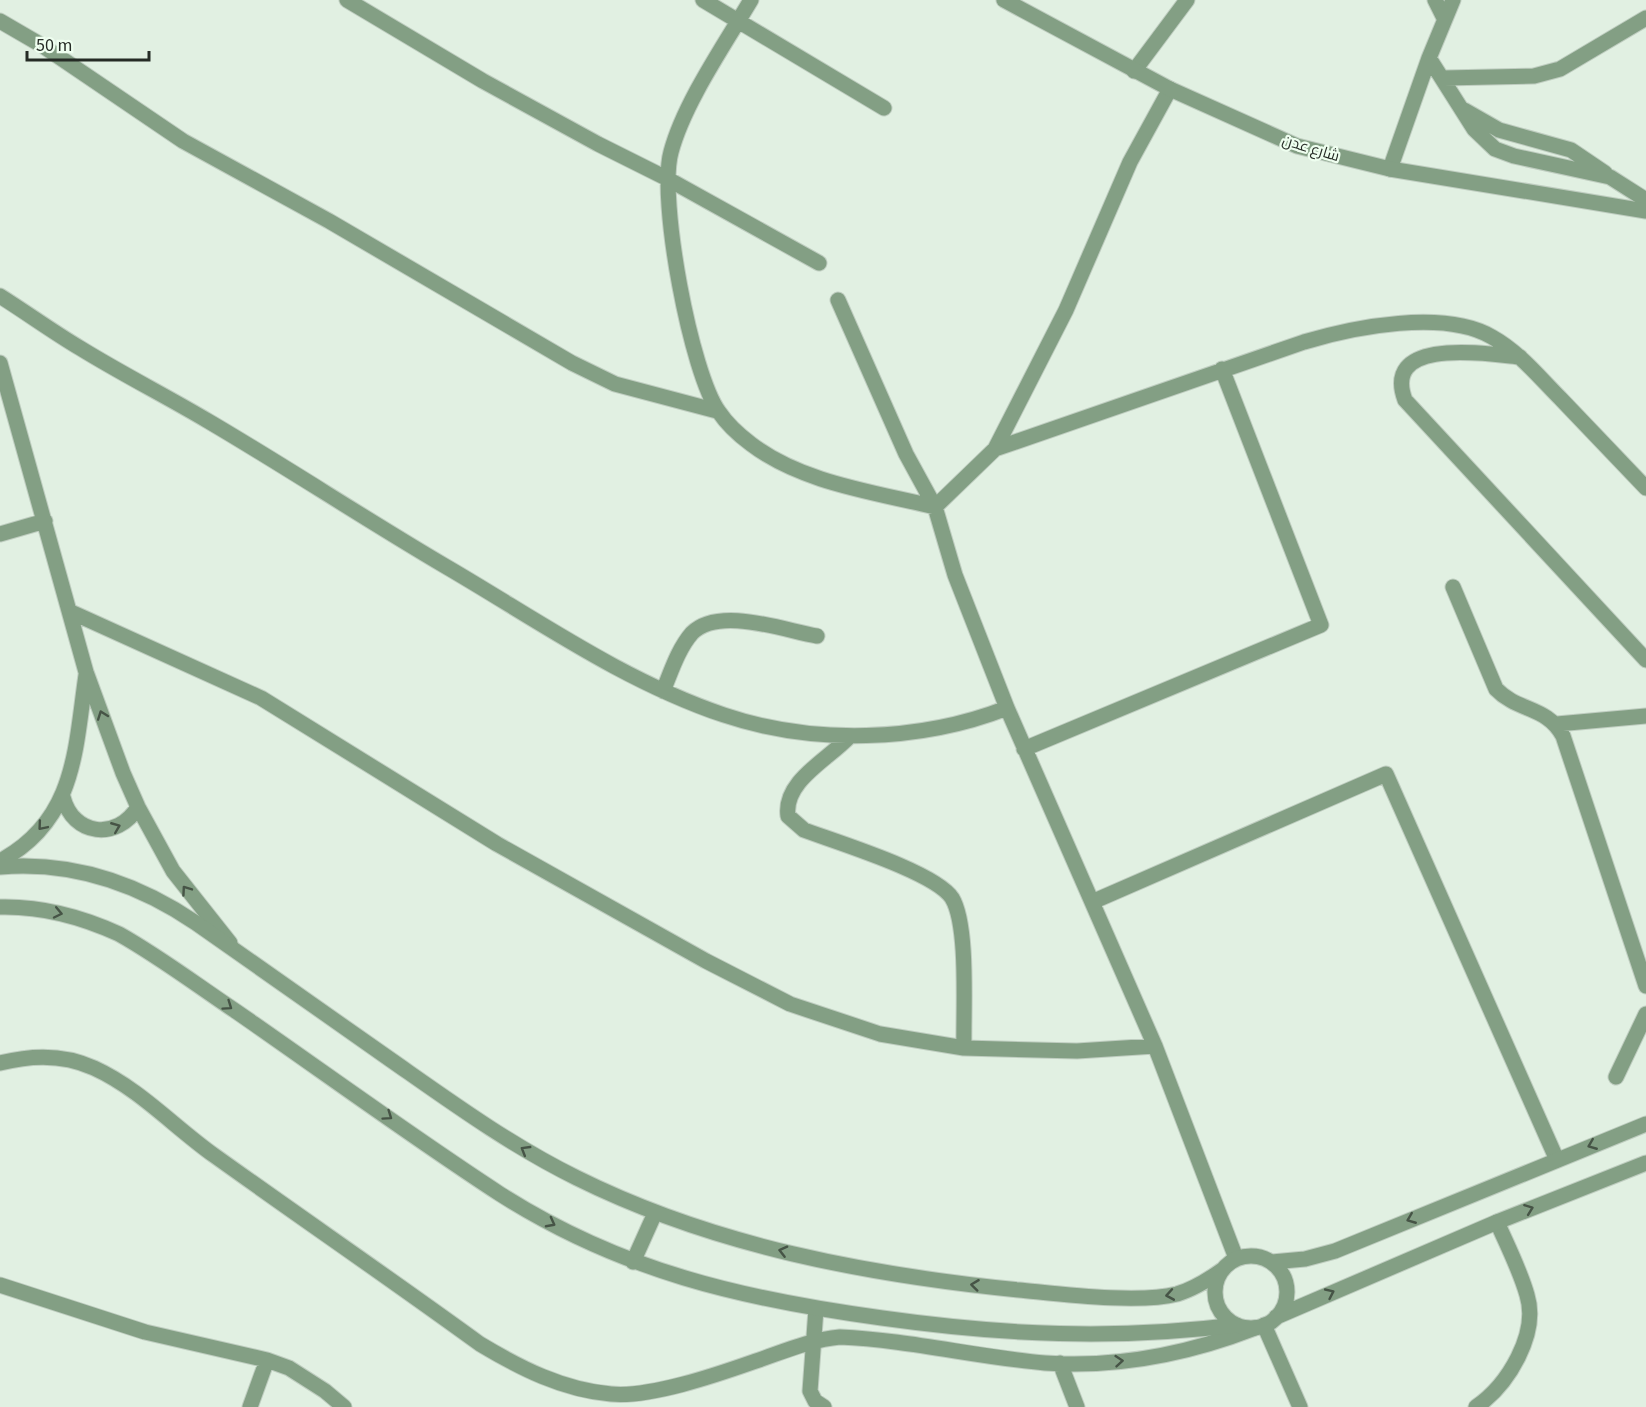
<svg xmlns="http://www.w3.org/2000/svg" width="1646" height="1407" viewBox="0 0 1646 1407" font-family="'Source Sans 3',Cairo,sans-serif">
  <style>
    .lines { fill: none; stroke-linecap: round; stroke-linejoin: round }
    .minor-casing { stroke: #bfcdc0; stroke-width: 17 }
    .tertiary-casing { stroke: #bfcdc0; stroke-width: 17 }
    .minor { stroke: #839f84; stroke-width: 15 }
    .tertiary { stroke: #839f84; stroke-width: 15 }
    .oneway { stroke: #465446 }
    .labels { text-anchor: middle; stroke-width: 4.5; stroke-linejoin: round; paint-order: stroke }
    .street-label { font-size: 15px; fill: #252b25; stroke: #eefeef }
  </style>
  <rect width="100%" height="100%" fill="#e1f0e2"/>
  <g class="lines">
    <g class="minor-casing">
      <path id="minor" d="M347 0 483 81 598 144 666 178 819 263
        M703 0 884 108
        M751 0C725 44 684 103 671 152 658 198 691 374 719 412 727 424 739 435 751 444 802 483 874 492 935 507L995 449 1066 310 1130 162 1170 89
        M1435 0 1444 18
        M0 21 43 46 183 141 329 221 572 363 615 384 717 411
        M1429 58 1474 129 1495 149 1514 156 1610 177 1646 200
        M1134 71 1187 0
        M1444 78 1534 76 1560 69 1646 18
        M1464 110 1499 130 1571 150 1605 173
        M1390 169 1429 58 1453 0
        M0 296C27 313 53 332 80 348 122 374 166 396 208 421 288 468 365 519 445 566 536 619 623 681 724 715 813 745 920 742 1007 708
        M838 300 906 454 935 507 955 575 1007 708 1155 1046 1236 1258
        M1520 357C1489 354 1381 336 1405 400L1646 660
        M0 363 86 672 123 773 138 807 173 871 230 943
        M995 449 1304 342C1354 327 1444 309 1492 337 1519 352 1539 377 1560 398 1589 428 1617 458 1646 488
        M0 534 45 521
        M1453 587 1496 689C1518 712 1547 706 1563 736L1646 986
        M71 612 261 698 497 844 706 961 790 1004 880 1034 964 1048 1077 1051 1155 1046
        M663 691C671 672 678 649 692 633 719 606 783 630 817 636
        M1557 724 1646 716
        M850 736C829 759 783 781 788 816L804 830C836 842 935 872 952 898 969 926 963 1013 964 1048
        M1024 749 1321 625 1222 369
        M63 797C73 836 117 841 138 807
        M0 861C76 820 75 750 86 675
        M1092 902 1386 774 1557 1160
        M0 1063C31 1055 64 1054 94 1068 140 1089 174 1127 215 1156 303 1219 392 1280 480 1344 520 1368 563 1390 611 1394 649 1398 716 1375 753 1362 783 1352 809 1340 840 1337 909 1340 976 1357 1045 1363 1117 1368 1188 1354 1255 1328
        M1616 1077 1646 1014
        M0 1285 145 1332 267 1360 289 1368 325 1391 344 1407
        M816 1309 810 1391 815 1401 824 1407
        M1264 1325 1300 1407
        M1060 1363 1077 1407
        M250 1407 267 1360
        M1476 1407C1508 1385 1539 1334 1527 1295 1520 1270 1507 1245 1497 1222"/>
    </g>
    <g class="tertiary-casing">
      <path id="tertiary" d="M1004 0 1170 89 1297 146 1390 169 1646 211
        M0 867C72 861 137 883 196 923 261 968 326 1014 391 1060 451 1102 510 1145 577 1178 714 1246 868 1275 1019 1290 1061 1294 1138 1304 1177 1294 1194 1289 1208 1280 1222 1270
        M0 907C42 906 82 917 119 934 160 957 198 986 237 1012 325 1073 411 1136 500 1194 621 1271 742 1299 882 1318 1003 1335 1115 1340 1237 1325
        M1215 1292a36 36 0 1 1 72 0a36 36 0 1 1-72 0Z
        M633 1262 655 1213
        M1272 1262 1305 1259 1335 1251 1646 1124
        M1276 1317 1497 1222 1646 1163"/>
    </g>
    <use href="#minor" class="minor"/>
    <use href="#tertiary" class="tertiary"/>
  </g>
  <defs><path id="oneway-chevron" d="M-2-3.5L2.5 0L-2 3.5" fill="none" stroke-width="1.6" stroke-linecap="round" stroke-linejoin="round" transform="scale(1.5)"/></defs>
  <g class="oneway">
    <use href="#oneway-chevron" transform="translate(102 715) rotate(-110)"/>
    <use href="#oneway-chevron" transform="translate(42 826) rotate(130)"/>
    <use href="#oneway-chevron" transform="translate(116 827) rotate(-22)"/>
    <use href="#oneway-chevron" transform="translate(186 890) rotate(-125)"/>
    <use href="#oneway-chevron" transform="translate(58 913) rotate(12)"/>
    <use href="#oneway-chevron" transform="translate(228 1006) rotate(35)"/>
    <use href="#oneway-chevron" transform="translate(388 1116) rotate(35)"/>
    <use href="#oneway-chevron" transform="translate(1592 1145) rotate(158)"/>
    <use href="#oneway-chevron" transform="translate(525 1150) rotate(-149)"/>
    <use href="#oneway-chevron" transform="translate(1529 1209) rotate(-21)"/>
    <use href="#oneway-chevron" transform="translate(1411 1219) rotate(158)"/>
    <use href="#oneway-chevron" transform="translate(551 1223) rotate(28)"/>
    <use href="#oneway-chevron" transform="translate(783 1251) rotate(-166)"/>
    <use href="#oneway-chevron" transform="translate(975 1285) rotate(-173)"/>
    <use href="#oneway-chevron" transform="translate(1330 1293) rotate(-25)"/>
    <use href="#oneway-chevron" transform="translate(1170 1295) rotate(170)"/>
    <use href="#oneway-chevron" transform="translate(1119 1361) rotate(-5)"/>
  </g>
  <g class="labels">
    <g class="street-label">
      <text transform="translate(1311 148) rotate(17)" y="5">شارع عدن</text>
    </g>
  </g>
  <path d="M27 51v9h122v-9" fill="none" stroke="#252b25" stroke-width="3"/>
  <text x="36" y="51" font-size="18" fill="#252b25" stroke="#eefeef" stroke-width="4.5" paint-order="stroke">50 m</text>
</svg>
